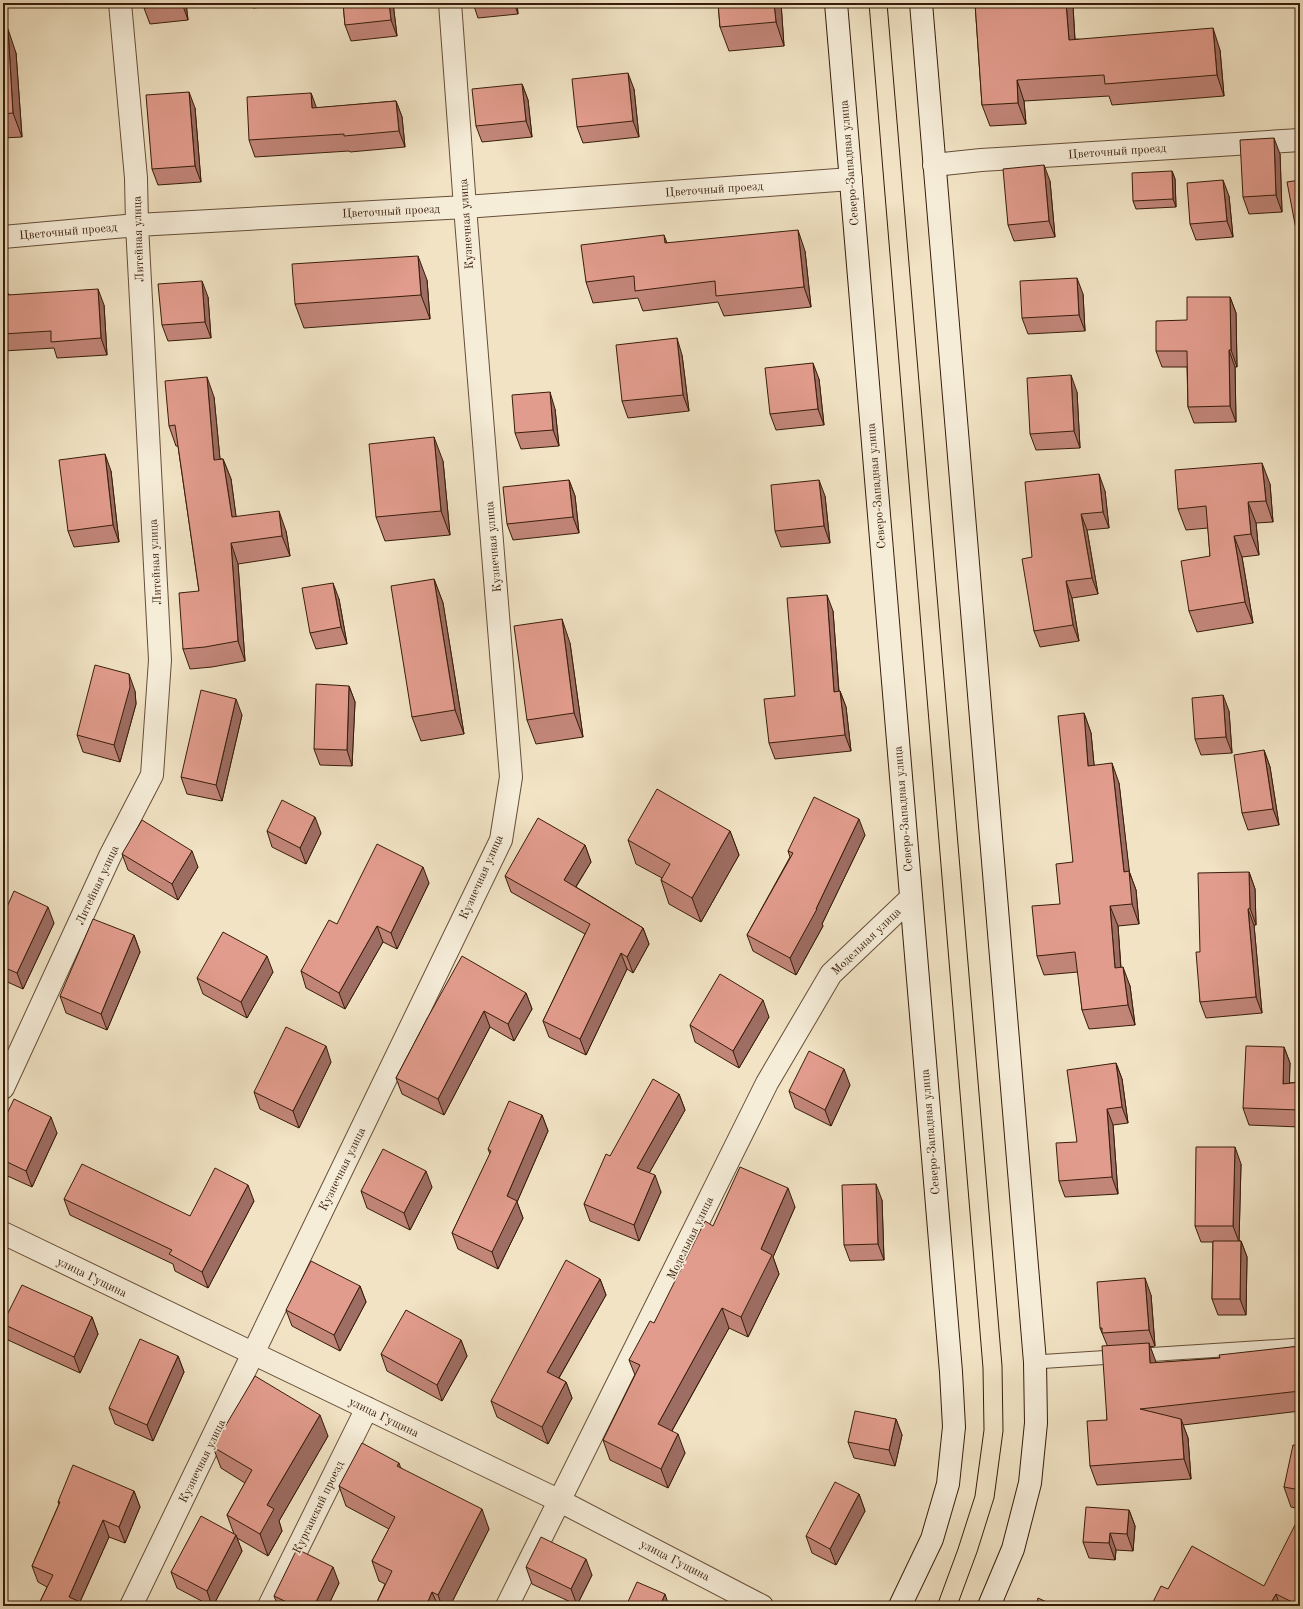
<svg xmlns="http://www.w3.org/2000/svg" width="1303" height="1609" viewBox="0 0 1303 1609" font-family="'Old Standard TT',serif">
  <style>
    .lines { fill: none; stroke-linecap: round; stroke-linejoin: round }
    .lane-casing { stroke: #664e38; stroke-width: 15 }
    .street-casing { stroke: #664e38; stroke-width: 24 }
    .secondary-casing { stroke: #381d0a; stroke-width: 24 }
    .lane { stroke: #f6edd9; stroke-width: 13 }
    .street { stroke: #f6edd9; stroke-width: 22 }
    .secondary { stroke: #f6edd9; stroke-width: 22 }
    .tram { stroke: #381d0a; stroke-width: 1 }
    .wall { fill: #c28679; stroke: #381d0a }
    .shaded-wall { fill: #9e6d63; stroke: #381d0a }
    .building { fill: #e29c8d; stroke: #381d0a }
    .labels { text-anchor: middle; stroke-width: 3.5; stroke-linejoin: round; paint-order: stroke }
    .street-label { font-size: 12px; fill: #381d0a; stroke: #f6edd9 }
  </style>
  <rect width="100%" height="100%" fill="#f1e3c4"/>
  <filter id="stains"><feTurbulence type="fractalNoise" baseFrequency=".005" numOctaves="4"/><feColorMatrix values="0 0 0 0 .2 0 0 0 0 .09 0 0 0 0 .02 0 0 0 .5 -.17"/></filter>
  <radialGradient id="worn" r=".72"><stop offset=".6" stop-color="#630" stop-opacity="0"/><stop offset="1" stop-color="#630" stop-opacity=".3"/></radialGradient>
  <g class="lines">
    <g class="lane-casing">
      <path id="lane" d="M1035 1362 1300 1345"/>
    </g>
    <g class="street-casing">
      <path id="street" d="M934 165 981 160 1300 140
        M3 237 137 225 465 207 851 179
        M3 1088 110 856 152 775 160 660 137 225 136 178 120 3
        M3 1233 560 1501 762 1606
        M131 1606 501 840 511 777 465 207 450 3
        M269 1606 367 1408
        M507 1606 767 1083 831 974 911 898"/>
    </g>
    <g class="secondary-casing">
      <path id="secondary" d="M836 3 951 1372 954 1427 948 1484 932 1539 900 1606
        M921 3 1035 1362 1036 1423 1030 1483 1013 1549 989 1606"/>
    </g>
    <use href="#lane" class="lane"/>
    <use href="#street" class="street"/>
    <use href="#secondary" class="secondary"/>
    <path class="tram" d="M869 3 983 1368 984 1430 975 1496 958 1549 937 1606
      M887 3 1002 1366 1003 1431 994 1498 977 1552 957 1606"/>
  </g>
  <path class="wall" d="M144 3H186L188 20 150 24 144 8Z
    M251 3H281V5L253 8Z
    M343 3H393L397 36 351 41 345 25Z
    M473 3H517L518 14 478 18Z
    M718 3H781L784 46 729 51 720 27Z
    M975 3H1072L1073 6 1075 39 1220 50 1224 96 1112 105 1109 96 1024 101 1026 124 990 126 982 105Z
    M3 29 16 53 22 137 3 138Z
    M522 84 528 100 532 137 482 142 476 126Z
    M634 89 639 137 583 143 577 127Z
    M311 93 316 108 396 101 402 117 405 147 350 152 349 151 255 157 249 140Z
    M195 108 201 182 158 185 152 169Z
    M1280 154 1282 212 1249 214 1243 197Z
    M1172 171 1175 179 1176 207 1136 209 1133 201Z
    M1050 181 1055 237 1014 241 1008 225Z
    M1229 196 1233 237 1196 240 1190 224Z
    M667 243 805 251 811 307 724 316 718 302 643 311 638 298 593 303 586 282Z
    M427 280 430 319 304 328 295 304Z
    M3 293H8L9 295 104 305 107 355 57 358 54 348 3 351Z
    M1083 294 1085 331 1028 334 1022 318Z
    M208 297 211 338 168 341 162 325Z
    M1230 297 1236 313 1237 367H1235L1236 422 1194 423 1188 407 1187 367H1162L1156 351 1187 320Z
    M682 355 689 411 628 418 622 401Z
    M819 379 824 425 776 430 770 414Z
    M1077 392 1080 448 1036 450 1030 434Z
    M214 397 220 459H223L231 479 236 517 286 531 290 556 238 564 245 661 212 667 190 669 183 649 199 591 178 446H176L169 426Z
    M555 409 559 446 521 449 515 433Z
    M443 461 450 535 385 541 376 517Z
    M111 471 119 542 74 547 68 531Z
    M569 480 575 496 579 533 513 540 507 524Z
    M1270 484 1273 522 1256 523 1259 555 1242 557 1253 623 1197 632 1189 611 1210 556 1208 528 1186 530 1178 509Z
    M1105 491 1109 528 1087 530 1098 594 1072 598 1079 641 1040 647 1034 631 1032 557Z
    M825 496 830 543 781 547 775 531Z
    M434 579 443 603 464 734 421 741 412 717Z
    M339 599 347 644 316 649 310 633Z
    M833 611 839 691H840L846 707 851 751 775 759 769 743 795 696Z
    M570 643 583 737 536 744 527 720Z
    M349 686 355 702 352 766 320 765 314 749Z
    M135 691 136 704 120 762 83 752 77 735Z
    M1229 711 1232 753 1201 755 1195 739Z
    M1084 713 1091 733 1094 765 1119 783 1129 871 1136 890 1139 924 1118 926 1121 967 1130 986 1135 1025 1089 1029 1082 1010 1078 972 1044 975 1037 956 1060 904 1073 862Z
    M242 715 222 801 187 794 181 777Z
    M1264 750 1270 767 1279 825 1248 830 1242 813Z
    M267 831 321 833 306 864 272 847Z
    M730 831 739 855 701 922 669 904 661 880 662 878 636 864 628 840Z
    M865 835 822 924 823 926 796 975 753 951 747 935 790 857 788 851Z
    M585 845 591 862 576 887 643 928 649 944 633 973 627 969 586 1055 549 1037 543 1021 585 934 511 892 505 876Z
    M122 854 198 867 178 900 128 870Z
    M1249 872 1255 889 1256 925H1254L1262 1013 1206 1018 1200 1002V952Z
    M429 883 397 949 383 942 345 1009 306 988 301 971 337 924Z
    M3 916 54 923 23 989 3 980Z
    M134 935 140 952 107 1030 66 1013 60 996Z
    M273 972 247 1018 203 994 197 978Z
    M526 993 532 1009 514 1041 490 1027 444 1115 402 1094 396 1078 428 1017Z
    M769 1017 739 1068 695 1042 690 1025Z
    M1284 1047 1290 1063 1289 1083 1300 1082V1127L1249 1125 1243 1108Z
    M331 1062 299 1128 260 1109 254 1092Z
    M1116 1063 1122 1079 1128 1123 1113 1125 1118 1194 1065 1197 1059 1181Z
    M850 1085 831 1126 795 1108 789 1091Z
    M679 1094 685 1110 649 1173 661 1192 639 1241 590 1221 584 1204 610 1156Z
    M542 1115 548 1131 517 1202 523 1218 498 1269 458 1249 452 1233 490 1154 488 1149Z
    M3 1122 57 1133 32 1187 3 1174Z
    M1241 1164 1239 1241H1241L1247 1257 1246 1315H1218L1212 1299 1213 1242H1201L1195 1226Z
    M432 1187 410 1230 367 1208 361 1191Z
    M64 1199 190 1216 254 1201 208 1288 175 1271 173 1264 70 1215Z
    M882 1200 884 1260 850 1261 844 1245Z
    M795 1207 773 1257 779 1274 748 1337 729 1328 672 1431 685 1453 668 1488 610 1460 603 1440 635 1375 629 1360 654 1323 713 1226Z
    M600 1279 606 1295 559 1378 566 1382 572 1398 548 1444 497 1417 491 1401Z
    M360 1286 366 1302 340 1351 292 1326 286 1310Z
    M1151 1295 1155 1346 1150 1347 1156 1363 1220 1358 1300 1346V1411L1183 1425 1188 1438 1191 1479 1097 1485 1090 1466 1107 1420V1345L1100 1328Z
    M92 1317 98 1334 80 1373 8 1340 3 1325V1323Z
    M461 1340 467 1356 442 1401 387 1371 381 1354Z
    M178 1356 184 1372 153 1441 115 1424 109 1408Z
    M896 1419 902 1435 895 1466 854 1458 848 1442Z
    M328 1436 279 1521 282 1531 268 1556 237 1538 242 1551 213 1606H211L177 1588 171 1572 234 1534 227 1515 245 1483 221 1468 213 1447Z
    M1300 1446V1509L1291 1507 1284 1487Z
    M401 1468 489 1529 450 1606H375L385 1584 379 1581 372 1561 389 1529 346 1506 339 1486Z
    M134 1491 140 1507 125 1543 109 1537 79 1604 80 1606H38L47 1587 38 1582 32 1566 59 1504 58 1502Z
    M859 1494 865 1511 836 1565 812 1553 806 1536Z
    M1129 1510 1135 1526 1133 1551 1116 1550 1115 1560 1089 1558 1083 1542Z
    M526 1567 592 1575 577 1605 532 1584Z
    M339 1583 328 1606H278L274 1596Z
    M1264 1586 1300 1606H1151L1168 1589Z"/>
  <path class="shaded-wall" d="M182 3H186L188 20Z
    M389 3H393L397 36 391 20Z
    M514 3H517L518 14Z
    M774 3H781L784 46 776 22Z
    M1066 3H1072L1073 6 1076 61 1069 40Z
    M1213 28 1220 50 1224 96 1217 75Z
    M8 29 16 53 22 137 13 113Z
    M628 73 634 89 639 137 633 121Z
    M1017 80 1024 101 1026 124 1018 103Z
    M522 84 528 100 532 137 526 121Z
    M189 92 195 108 201 182 195 166Z
    M311 93 317 109 312 108Z
    M396 101 402 117 405 147 399 131Z
    M1274 138 1280 154 1282 212 1276 195Z
    M1044 165 1050 181 1055 237 1049 221Z
    M1172 171 1175 179 1176 207 1173 199Z
    M1223 180 1229 196 1233 237 1227 221Z
    M798 230 805 251 811 307 804 287Z
    M664 235 672 256 665 243Z
    M418 256 427 280 430 319 421 295Z
    M1077 278 1083 294 1085 331 1079 315Z
    M202 281 208 297 211 338 205 322Z
    M98 289 104 305 107 355 101 338Z
    M1230 297 1236 313 1237 367 1231 350Z
    M677 338 682 355 689 411 683 395Z
    M1229 350 1235 367 1236 422 1230 406Z
    M813 363 819 379 824 425 818 409Z
    M1071 375 1077 392 1080 448 1074 431Z
    M207 377 214 397 222 480 214 460Z
    M550 392 555 409 559 446 553 430Z
    M434 437 443 461 450 535 441 511Z
    M105 454 111 471 119 542 113 525Z
    M223 459 231 479 239 538 232 517Z
    M1262 463 1270 484 1273 522 1266 501Z
    M1099 474 1105 491 1109 528 1103 512Z
    M569 480 575 496 579 533 573 517Z
    M819 480 825 496 830 543 824 526Z
    M1248 502 1256 523 1259 555 1251 534Z
    M279 511 286 531 290 556 282 536Z
    M1081 514 1087 530 1098 594 1092 578Z
    M1234 536 1242 557 1253 623 1245 602Z
    M231 543 238 564 245 661 238 641Z
    M434 579 443 603 464 734 455 710Z
    M1066 581 1072 598 1079 641 1073 625Z
    M333 583 339 599 347 644 341 627Z
    M827 595 833 611 840 708 834 692Z
    M562 619 570 643 583 737 574 713Z
    M129 674 135 691 136 704 120 762 114 745Z
    M349 686 355 702 352 766 347 750Z
    M840 691 846 707 851 751 845 735Z
    M1223 695 1229 711 1232 753 1226 737Z
    M236 699 242 715 222 801 216 785Z
    M1084 713 1091 733 1096 785 1088 766Z
    M1264 750 1270 767 1279 825 1273 809Z
    M1112 763 1119 783 1130 877 1129 871 1136 890 1139 924 1132 904 1124 872Z
    M315 817 321 833 306 864 300 848Z
    M859 819 865 835 822 924 823 926 796 975 790 958 816 909Z
    M730 831 739 855 701 922 692 898Z
    M585 845 591 862 570 896 564 880Z
    M192 851 198 867 178 900 172 884Z
    M423 867 429 883 397 949 391 933Z
    M1249 872 1255 889 1256 925 1250 908Z
    M1110 906 1118 926 1122 987 1115 968Z
    M48 907 54 923 23 989 17 973Z
    M1248 909 1254 925 1262 1013 1256 997Z
    M377 926 383 942 345 1009 339 993Z
    M643 928 649 944 633 973 627 957Z
    M134 935 140 952 107 1030 101 1014Z
    M621 953 627 969 586 1055 580 1039Z
    M267 956 273 972 247 1018 241 1002Z
    M1123 967 1130 986 1135 1025 1128 1005Z
    M526 993 532 1009 514 1041 508 1024Z
    M763 1000 769 1017 739 1068 733 1051Z
    M484 1011 490 1027 444 1115 438 1099Z
    M326 1046 331 1062 299 1128 293 1111Z
    M1284 1047 1290 1063 1289 1100 1283 1084Z
    M1116 1063 1122 1079 1128 1123 1122 1107Z
    M844 1069 850 1085 831 1126 825 1110Z
    M679 1094 685 1110 643 1184 637 1168Z
    M1107 1109 1113 1125 1118 1194 1112 1177Z
    M542 1115 548 1131 517 1202 523 1218 498 1269 492 1252 507 1196Z
    M51 1117 57 1133 32 1187 26 1171Z
    M1235 1147 1241 1164 1239 1242 1233 1226Z
    M426 1171 432 1187 410 1230 404 1213Z
    M655 1175 661 1192 639 1241 634 1225Z
    M876 1184 882 1200 884 1260 878 1244Z
    M248 1185 254 1201 208 1288 202 1272Z
    M788 1188 795 1207 773 1257 779 1274 748 1337 741 1317 761 1249Z
    M1241 1241 1247 1257 1246 1315 1240 1299Z
    M1145 1278 1151 1295 1155 1346 1149 1330Z
    M600 1279 606 1295 553 1388 547 1372Z
    M360 1286 366 1302 340 1351 334 1335Z
    M722 1308 729 1328 665 1443 658 1424Z
    M92 1317 98 1334 80 1373 74 1357Z
    M461 1340 467 1356 442 1401 437 1385Z
    M1149 1343 1156 1362 1158 1383 1150 1363Z
    M178 1356 184 1372 153 1441 147 1425Z
    M566 1382 572 1398 548 1444 542 1427Z
    M320 1415 328 1436 279 1521 282 1531 268 1556 260 1534 267 1505Z
    M896 1419 902 1435 895 1466 889 1450Z
    M1181 1419 1188 1438 1191 1479 1184 1459Z
    M678 1434 685 1453 668 1488 661 1469Z
    M399 1463 406 1483 397 1466Z
    M134 1491 140 1507 125 1543 119 1527Z
    M859 1494 865 1511 836 1565 830 1549Z
    M482 1509 489 1529 450 1606H442L438 1595Z
    M1129 1510 1135 1526 1133 1551 1127 1534Z
    M103 1520 109 1537 79 1604 80 1606H72L69 1597Z
    M1110 1533 1116 1550 1115 1560 1109 1543Z
    M236 1535 242 1551 213 1606H212L207 1591Z
    M586 1559 592 1575 577 1605 571 1589Z
    M333 1567 339 1583 328 1606H314Z
    M432 1592 438 1606H426Z
    M665 1594 668 1603 666 1606H660Z
    M1276 1594 1280 1606H1269Z"/>
  <path class="building" d="M144 3H182V4L144 8Z
    M343 3H389L391 20 345 25Z
    M718 3H774L776 22 720 27Z
    M975 3H1066L1069 40 1213 28 1217 75 1105 84 1104 75 1017 80 1018 103 982 105Z
    M3 29H8L13 113 3 114Z
    M628 73 633 121 577 127 572 79Z
    M522 84 526 121 476 126 472 89Z
    M189 92 195 166 152 169 146 95Z
    M311 93 312 108 396 101 399 131 344 136V134L249 140 247 97Z
    M1274 138 1276 195 1243 197 1240 140Z
    M1044 165 1049 221 1008 225 1003 169Z
    M1172 171 1173 199 1133 201 1132 173Z
    M1223 180 1227 221 1190 224 1187 183Z
    M1300 180V240H1298L1287 182Z
    M798 230 804 287 716 296 715 281 635 291 634 276 586 282 581 245 664 235 665 243Z
    M418 256 421 295 295 304 292 264Z
    M1077 278 1079 315 1022 318 1020 281Z
    M202 281 205 322 162 325 158 284Z
    M98 289 101 338 51 342V331L3 334V293H8V295Z
    M1187 297H1230L1231 350H1229L1230 406 1188 407 1187 351H1156V321L1187 320Z
    M677 338 683 395 622 401 616 345Z
    M813 363 818 409 770 414 765 368Z
    M1071 375 1074 431 1030 434 1027 378Z
    M207 377 214 460 223 459 232 517 279 511 282 536 231 543 238 641 205 647 183 649 179 593 199 591 175 425 169 426 165 381Z
    M550 392 553 430 515 433 512 395Z
    M434 437 441 511 376 517 369 444Z
    M105 454 113 525 68 531 59 460Z
    M1262 463 1266 501 1248 502 1251 534 1234 536 1245 602 1189 611 1181 561 1210 556 1206 506 1178 509 1175 470Z
    M1099 474 1103 512 1081 514 1092 578 1066 581 1073 625 1034 631 1022 559 1032 557 1025 482Z
    M569 480 573 517 507 524 503 487Z
    M819 480 824 526 775 531 771 485Z
    M434 579 455 710 412 717 391 586Z
    M333 583 341 627 310 633 302 588Z
    M827 595 834 692 840 691 845 735 769 743 764 699 795 696 787 598Z
    M562 619 574 713 527 720 514 626Z
    M95 665 129 674 130 687 114 745 77 735Z
    M316 684 349 686 347 750 314 749Z
    M201 690 236 699 216 785 181 777Z
    M1223 695 1226 737 1195 739 1192 698Z
    M1084 713 1088 766 1112 763 1124 872 1129 871 1132 904 1110 906 1115 968 1123 967 1128 1005 1082 1010 1075 952 1037 956 1032 906 1060 904 1056 864 1073 862 1058 716Z
    M1264 750 1273 809 1242 813 1234 755Z
    M657 789 730 831 692 898 661 880 670 864 628 840Z
    M814 797 859 819 816 909H817L790 958 747 935 793 853 788 851Z
    M282 800 315 817 300 848 267 831Z
    M538 818 585 845 564 880 643 928 627 957 621 953 580 1039 543 1021 590 924 505 876Z
    M142 820 192 851 172 884 122 854Z
    M377 844 423 867 391 933 377 926 339 993 301 971 329 920 337 924Z
    M1249 872 1250 908 1248 909 1256 997 1200 1002 1196 952H1200L1198 873Z
    M14 891 48 907 17 973 3 967V916Z
    M93 919 134 935 101 1014 60 996Z
    M223 932 267 956 241 1002 197 978Z
    M462 956 526 993 508 1024 484 1011 438 1099 396 1078 428 1017Z
    M720 974 763 1000 733 1051 690 1025Z
    M286 1027 326 1046 293 1111 254 1092Z
    M1246 1046 1284 1047 1283 1084 1300 1082V1110L1243 1108Z
    M809 1051 844 1069 825 1110 789 1091Z
    M1116 1063 1122 1107 1107 1109 1112 1177 1059 1181 1056 1143 1077 1142 1067 1070Z
    M653 1079 679 1094 637 1168 655 1175 634 1225 584 1204 606 1154 610 1156Z
    M14 1099 51 1117 26 1171 3 1160V1122Z
    M509 1101 542 1115 507 1196 517 1201 492 1252 452 1233 491 1151 488 1149Z
    M1196 1147H1235L1233 1226H1195Z
    M383 1149 426 1171 404 1213 361 1191Z
    M82 1164 190 1216 215 1168 248 1185 202 1272 169 1254 172 1250 64 1199Z
    M740 1167 788 1188 761 1249 772 1255 741 1317 722 1308 658 1424 678 1434 661 1469 603 1440 640 1365 629 1360 650 1321 654 1323 705 1221 713 1226Z
    M876 1184 878 1244 844 1245 842 1185Z
    M1213 1241H1241L1240 1299H1212Z
    M566 1260 600 1279 547 1372 566 1382 542 1427 491 1401Z
    M311 1261 360 1286 334 1335 286 1310Z
    M1145 1278 1149 1330 1102 1333V1328H1100L1097 1282Z
    M22 1285 92 1317 74 1357 3 1324V1323Z
    M406 1310 461 1340 437 1385 381 1354Z
    M140 1339 178 1356 147 1425 109 1408Z
    M1149 1343 1150 1363 1220 1358 1219 1355 1300 1346V1391L1140 1409 1181 1419 1184 1459 1090 1466 1087 1421 1107 1420 1102 1346Z
    M255 1376 320 1415 267 1505 274 1509 260 1534 227 1515 252 1470 213 1447Z
    M855 1411 896 1419 889 1450 848 1442Z
    M362 1443 399 1463 397 1466 482 1509 438 1595 432 1592 426 1606H375L392 1571 372 1561 395 1517 339 1486Z
    M1293 1445 1300 1446V1490L1284 1487Z
    M73 1465 134 1491 119 1527 103 1520 69 1597 78 1601 75 1606H38L53 1575 32 1566 60 1502H58Z
    M835 1482 859 1494 830 1549 806 1536Z
    M1086 1507 1129 1510 1127 1534 1110 1533 1109 1543 1083 1542Z
    M201 1516 236 1535 207 1591 171 1572Z
    M1295 1525 1300 1527V1606L1276 1594 1269 1606H1151L1161 1586 1168 1589 1192 1546 1264 1586Z
    M541 1537 586 1559 571 1589 526 1567Z
    M297 1549 333 1567 314 1606H295L274 1596Z
    M637 1582 665 1594 660 1606H626Z
    M1038 1598 1055 1606H1036Z"/>
  <g class="labels">
    <g class="street-label">
      <text transform="translate(1117 151) rotate(-4)" y="4">Цветочный проезд</text>
      <text transform="translate(849 163) rotate(-95)" y="4">Северо-Западная улица</text>
      <text transform="translate(714 189) rotate(-4)" y="4">Цветочный проезд</text>
      <text transform="translate(391 211) rotate(-3)" y="4">Цветочный проезд</text>
      <text transform="translate(466 224) rotate(-94)" y="4">Кузнечная улица</text>
      <text transform="translate(68 231) rotate(-5)" y="4">Цветочный проезд</text>
      <text transform="translate(138 239) rotate(-92)" y="4">Литейная улица</text>
      <text transform="translate(876 486) rotate(-95)" y="4">Северо-Западная улица</text>
      <text transform="translate(493 547) rotate(-95)" y="4">Кузнечная улица</text>
      <text transform="translate(155 562) rotate(-93)" y="4">Литейная улица</text>
      <text transform="translate(903 809) rotate(-95)" y="4">Северо-Западная улица</text>
      <text transform="translate(481 877) rotate(-66)" y="4">Кузнечная улица</text>
      <text transform="translate(97 885) rotate(-65)" y="4">Литейная улица</text>
      <text transform="translate(866 941) rotate(-44)" y="4">Модельная улица</text>
      <text transform="translate(930 1132) rotate(-95)" y="4">Северо-Западная улица</text>
      <text transform="translate(342 1169) rotate(-64)" y="4">Кузнечная улица</text>
      <text transform="translate(690 1238) rotate(-64)" y="4">Модельная улица</text>
      <text transform="translate(92 1277) rotate(26)" y="4">улица Гущина</text>
      <text transform="translate(384 1417) rotate(26)" y="4">улица Гущина</text>
      <text transform="translate(202 1461) rotate(-64)" y="4">Кузнечная улица</text>
      <text transform="translate(318 1507) rotate(-64)" y="4">Курганский проезд</text>
      <text transform="translate(675 1560) rotate(27)" y="4">улица Гущина</text>
    </g>
  </g>
  <rect width="1303" height="1609" fill="none" stroke="#f1e3c4" stroke-width="16"/>
  <rect x="4" y="4" width="1295" height="1601" fill="none" stroke="#381d0a" stroke-width="2"/>
  <rect x="8" y="8" width="1287" height="1593" fill="none" stroke="#381d0a"/>
  <rect width="100%" height="100%" filter="url(#stains)"/>
  <rect width="100%" height="100%" fill="url(#worn)"/>
</svg>
